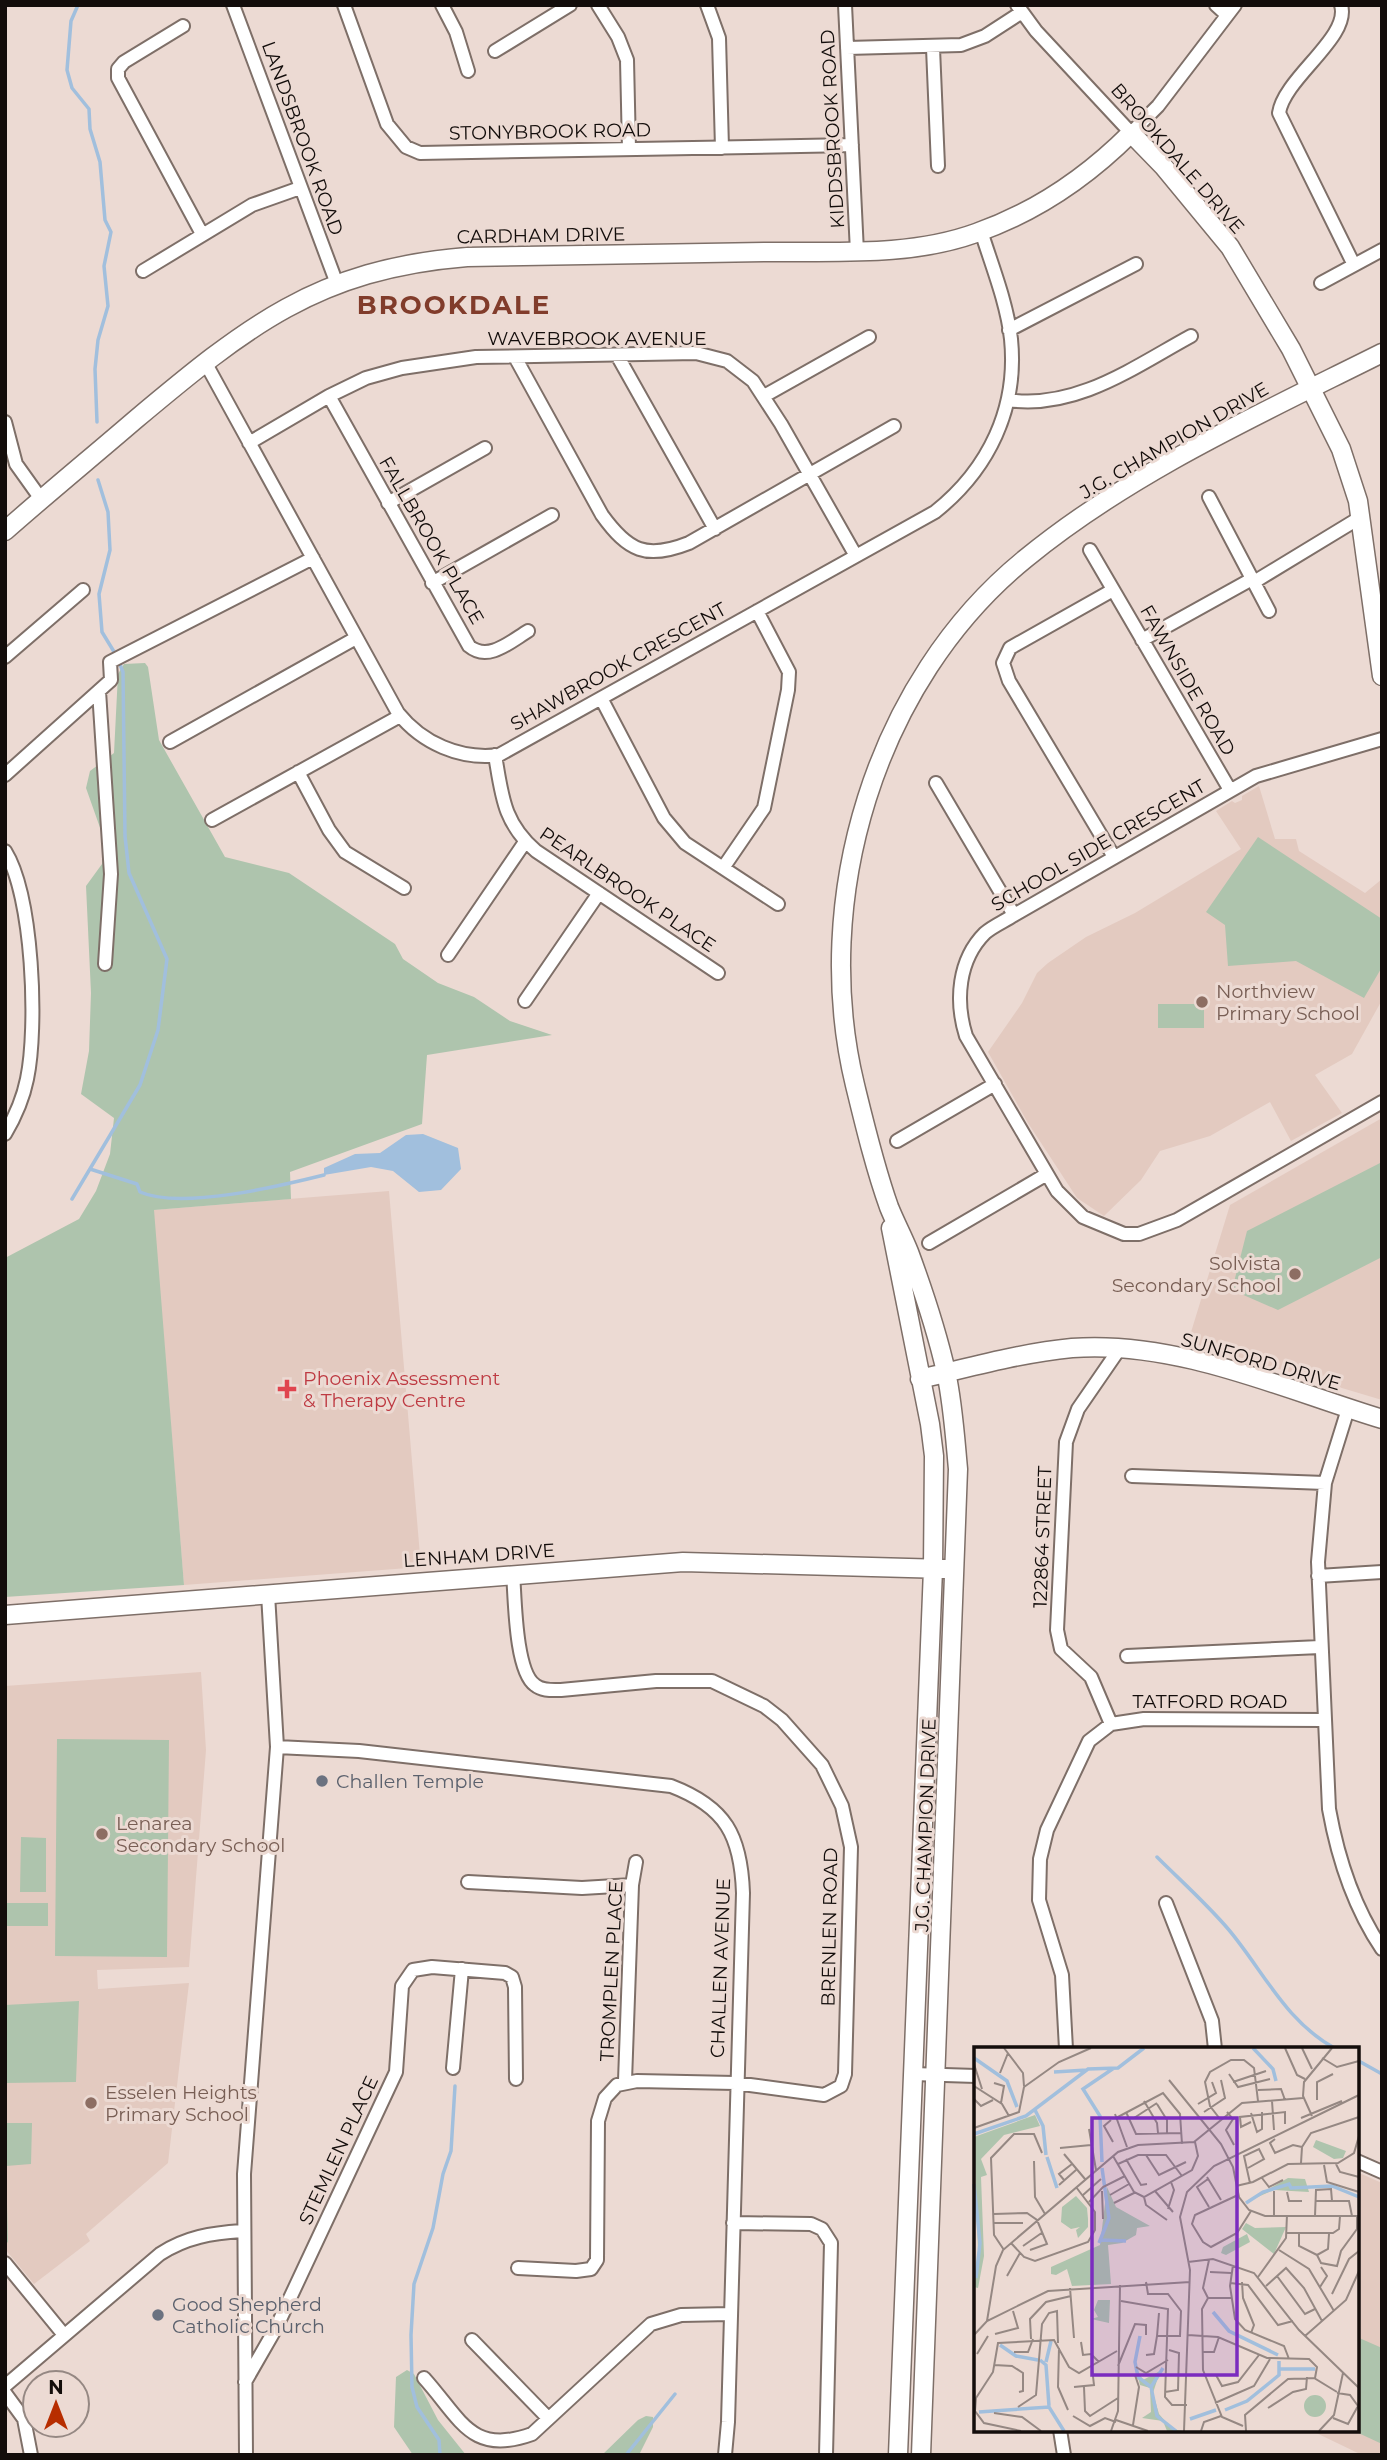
<svg xmlns="http://www.w3.org/2000/svg" width="1387" height="2460" viewBox="0 0 1387 2460" font-family="Montserrat,sans-serif">
  <style>
    .built { fill: #e3cac0 }
    .green { fill: #aec4ad }
    .water { fill: #a1bfdd }
    .lines { fill: none; stroke-linecap: round; stroke-linejoin: round }
    .stream { stroke: #a1bfdd; stroke-width: 3.5 }
    .street-casing { stroke: #7e6f68; stroke-width: 16 }
    .secondary-casing { stroke: #7e6f68; stroke-width: 21 }
    .street { stroke: #fff; stroke-width: 12 }
    .secondary { stroke: #fff; stroke-width: 18 }
    .education-dot { fill: #8d6e63; stroke: #ecdad3; stroke-width: 2.5 }
    .health-dot { fill: #e0444e; stroke: #ecdad3; stroke-width: 2.5 }
    .worship-dot { fill: #6b7280; stroke: #ecdad3; stroke-width: 2.5 }
    .labels { text-anchor: middle; stroke-width: 6; stroke-linejoin: round; paint-order: stroke }
    .street-label { font-size: 19px; fill: #130d0b; stroke: #ecdad3 }
    .education-label { font-size: 19px; fill: #785e54; stroke: #ecdad3; text-anchor: start }
    .health-label { font-size: 19px; fill: #be3a42; stroke: #ecdad3; text-anchor: start }
    .worship-label { font-size: 19px; fill: #5b616d; stroke: #ecdad3; text-anchor: start }
    .district-label { font-size: 26px; font-weight: bold; letter-spacing: 2px; fill: #813c2b; stroke: #ecdad3 }
    .inset-river { fill: none; stroke: #a1bfdd; stroke-width: 3.5 }
    .inset-road { fill: none; stroke: #958883; stroke-width: 2 }
    .view { fill: #7b2cbf; fill-opacity: 0.15; stroke: #7b2cbf; stroke-width: 3.5 }
    .inset-edge { fill: none; stroke: #130d0b; stroke-width: 3.5 }
  </style>
  <rect width="100%" height="100%" fill="#ecdad3"/>
  <path class="built" d="M1259 786 1275 839H1296L1299 851 1365 893 1382 879V1000L1352 1054 1315 1075 1342 1113 1291 1141 1270 1102 1210 1136 1160 1151 1141 1180 1104 1216 1077 1198 1028 1123 988 1052 1022 1003 1037 973 1048 963 1086 937 1135 913 1241 849 1216 811 1232 801 1235 803 1242 800V796Z
    M1382 1118V1400L1188 1342 1230 1205Z
    M389 1191 421 1567 184 1585 153 1210Z
    M201 1672 206 1750 189 1967 97 1970 98 1989 189 1983 168 2163 86 2234 90 2241 34 2284 5 2249V1686Z
    M1357 2172 1382 2183V2455H1362L1310 2430H1357Z"/>
  <path class="green" d="M145 663 148 667 159 740 225 857 289 873 395 944 403 959 438 983 474 997 510 1021 552 1035 427 1055 422 1124 290 1172 291 1199 154 1210 184 1585 5 1597V1258L79 1219 96 1191 110 1154 114 1118 81 1094 89 1051 91 993 86 886 102 864 104 839 86 788 90 771 114 753 118 674 124 664Z
    M1258 837 1382 919V967L1364 998 1296 961 1228 966 1225 925 1206 912Z
    M1158 1004H1204V1028H1158Z
    M1382 1162V1257L1278 1310 1232 1290 1247 1231Z
    M57 1739 169 1740 167 1957 55 1956Z
    M21 1837 46 1838V1892H20Z
    M5 1903H48V1926H5Z
    M79 2001 76 2082 5 2083V2005Z
    M5 2123H32L31 2164 6 2166 8 2243 5 2239Z
    M1357 2337 1382 2348V2444L1352 2430H1357Z
    M407 2370 414 2374 438 2420 466 2455H413L394 2427 396 2377Z
    M646 2416 653 2417V2427L639 2455H602L638 2420Z"/>
  <path class="water" d="M423 1134 458 1148 461 1169 441 1190 419 1192 393 1171 371 1167 324 1175V1168L355 1154 380 1153 406 1135Z"/>
  <g class="lines">
    <path class="stream" d="M78 5 71 21 67 70 72 88 89 109 90 129 100 162 105 220 111 232 104 266 108 306 98 340 95 369 97 422
      M98 480 108 512 110 550 99 594 102 632 116 655
      M90 1169 137 1184 140 1192C181 1210 280 1186 324 1175
      M72 1199 140 1085 158 1030 167 959 129 873 125 836 123 672 119 662
      M1157 1857C1181 1881 1207 1904 1229 1930 1264 1972 1286 2022 1336 2049
      M1357 2060 1382 2074
      M440 2455 439 2440 417 2407 412 2387 411 2335 414 2284 433 2228 443 2174 451 2151 455 2086
      M626 2455 675 2394"/>
    <g class="street-casing">
      <path id="street" d="M233 5 337 284
        M344 5 387 124 406 147 420 153 852 145
        M442 5 456 32 468 71
        M598 5 618 37 627 60 629 149
        M707 5 719 38 722 148
        M845 5 857 252
        M1017 5 1036 31 1131 133 1158 106 1235 5
        M1216 5 1227 15
        M1341 5C1351 37 1284 78 1279 113L1354 265
        M183 26 124 62 118 69V78L202 234
        M847 48 961 45 985 36 1022 12
        M933 48 938 166
        M495 51 570 5
        M143 271 252 205 300 188
        M1321 283 1382 250
        M1009 330 1136 264
        M617 355 715 529
        M515 357 602 515C628 551 646 560 689 543L894 426
        M205 362 398 713C422 743 460 760 499 755L935 512C989 469 1018 408 1011 339 1007 303 992 266 981 231
        M329 396 469 646C488 662 510 642 528 631
        M764 396 869 337
        M1008 400C1076 410 1134 367 1191 336
        M5 422 16 464 41 499
        M249 443 329 396 366 378 402 368 476 357 696 353 727 361 753 381 781 424 856 556
        M1209 497 1269 611
        M388 503 485 448
        M1090 550 1230 790
        M1254 582 1361 517
        M432 583 552 515
        M1113 590 1010 648 1003 663 1009 681 1114 857
        M1142 640 1252 579
        M5 657 83 590
        M99 691 111 874 105 964
        M601 698 664 818 685 843 778 904
        M1382 739 1256 776 1014 915C1005 921 993 926 985 933 958 960 955 1001 966 1036L1057 1191 1083 1217 1124 1234H1139L1177 1220 1382 1102
        M170 742 356 638
        M495 755C502 796 503 822 536 851L718 973
        M298 772 329 830 345 852 404 888
        M5 775 111 680 110 662 313 558
        M936 783 1014 915
        M212 820 400 716
        M5 851C33 896 38 1027 27 1079 23 1099 15 1117 5 1134
        M723 868 764 808 788 690 789 672 757 611
        M448 955 525 842
        M525 1001 599 893
        M897 1141 995 1084
        M929 1243 1047 1174
        M1348 1409 1325 1483 1318 1562 1329 1809C1338 1859 1353 1906 1382 1949
        M1132 1476 1325 1483
        M513 1573C515 1597 515 1671 535 1685 542 1691 552 1690 561 1690L656 1681H712L764 1706 782 1720 822 1765 842 1806 851 1847 845 2074 841 2086 824 2095 735 2083 637 2081 617 2085 605 2098 598 2121 597 2260 591 2269 576 2271 518 2268
        M1318 1576 1382 1572
        M1127 1656 1320 1647
        M1111 1724 1091 1677 1061 1649 1057 1630 1066 1442 1078 1409 1120 1348
        M277 1747 359 1751 671 1786C726 1807 741 1836 743 1893L728 2422 725 2455
        M468 1882 582 1888 632 1885
        M1166 1903 1212 2021 1215 2049
        M1066 2049 1062 1975 1039 1900 1040 1859 1047 1830 1089 1741 1111 1724 1144 1719 1324 1720
        M453 2068 462 1969
        M913 2074 976 2076
        M625 2081 632 1885 636 1862
        M1357 2161 1382 2172
        M733 2223 811 2224 822 2229 831 2243 826 2455
        M5 2263 64 2335
        M472 2340 548 2418
        M424 2378C461 2419 471 2456 532 2434L651 2324 681 2315 730 2314
        M245 2382 276 2328 396 2072 402 1986 413 1970 432 1967 505 1973 512 1977 515 1987 516 2079
        M5 2386 160 2254C186 2237 212 2233 242 2231
        M5 2393 24 2419 31 2455
        M1060 2430 1064 2455
        M246 2455 244 2174 277 1747 268 1594"/>
    </g>
    <g class="secondary-casing">
      <path id="secondary" d="M5 531C48 493 92 457 135 420 246 327 317 269 467 257 566 255 666 254 765 252 834 251 910 257 976 233 1036 212 1086 178 1131 133L1164 167 1230 247 1291 349 1341 449 1358 501 1382 676
        M891 1228 930 1424 934 1456 933 1569 898 2455
        M920 1379C970 1367 1021 1353 1072 1348 1177 1340 1283 1389 1382 1419
        M5 1615 683 1562 945 1569
        M921 2455 958 1469C955 1437 953 1404 946 1372 937 1332 923 1290 909 1252 903 1237 895 1222 889 1207 875 1168 865 1126 855 1085 810 900 875 681 1025 559 1131 472 1260 414 1382 353"/>
    </g>
    <use href="#street" class="street"/>
    <use href="#secondary" class="secondary"/>
  </g>
  <g class="education-dot">
    <circle cx="1202" cy="1002" r="7"/>
    <circle cx="1295" cy="1274" r="7"/>
    <circle cx="102" cy="1834" r="7"/>
    <circle cx="91" cy="2103" r="7"/>
  </g>
  <path class="health-dot" d="M283.5 1378.5h7v7h7v7h-7v7h-7v-7h-7v-7h7z"/>
  <g class="worship-dot">
    <circle cx="322" cy="1781" r="7"/>
    <circle cx="158" cy="2315" r="7"/>
  </g>
  <g class="labels">
    <g class="street-label">
      <text transform="translate(832 129) rotate(-93)" y="7">KIDDSBROOK ROAD</text>
      <text transform="translate(550 131) rotate(-1)" y="7">STONYBROOK ROAD</text>
      <text transform="translate(303 138) rotate(70)" y="7">LANDSBROOK ROAD</text>
      <text transform="translate(1178 158) rotate(49)" y="7">BROOKDALE DRIVE</text>
      <text transform="translate(541 235) rotate(-1)" y="7">CARDHAM DRIVE</text>
      <text x="597" y="345">WAVEBROOK AVENUE</text>
      <text transform="translate(1174 440) rotate(-30)" y="7">J.G. CHAMPION DRIVE</text>
      <text transform="translate(432 540) rotate(60)" y="7">FALLBROOK PLACE</text>
      <text transform="translate(618 666) rotate(-29)" y="7">SHAWBROOK CRESCENT</text>
      <text transform="translate(1188 680) rotate(60)" y="7">FAWNSIDE ROAD</text>
      <text transform="translate(1098 845) rotate(-30)" y="7">SCHOOL SIDE CRESCENT</text>
      <text transform="translate(628 889) rotate(34)" y="7">PEARLBROOK PLACE</text>
      <text transform="translate(1261 1361) rotate(16)" y="7">SUNFORD DRIVE</text>
      <text transform="translate(1042 1537) rotate(-88)" y="7">122864 STREET</text>
      <text transform="translate(479 1555) rotate(-4)" y="7">LENHAM DRIVE</text>
      <text x="1210" y="1708">TATFORD ROAD</text>
      <text transform="translate(925 1825) rotate(-88)" y="7">J.G. CHAMPION DRIVE</text>
      <text transform="translate(829 1927) rotate(-89)" y="7">BRENLEN ROAD</text>
      <text transform="translate(720 1968) rotate(-88)" y="7">CHALLEN AVENUE</text>
      <text transform="translate(611 1971) rotate(-87)" y="7">TROMPLEN PLACE</text>
      <text transform="translate(338 2150) rotate(-65)" y="7">STEMLEN PLACE</text>
    </g>
    <g class="education-label">
      <text x="1216" y="998">Northview<tspan x="1216" dy="22">Primary School</tspan></text>
      <text x="1281" y="1270" text-anchor="end">Solvista<tspan x="1281" dy="22">Secondary School</tspan></text>
      <text x="116" y="1830">Lenarea<tspan x="116" dy="22">Secondary School</tspan></text>
      <text x="105" y="2099">Esselen Heights<tspan x="105" dy="22">Primary School</tspan></text>
    </g>
    <g class="health-label">
      <text x="303" y="1385">Phoenix Assessment<tspan x="303" dy="22">&amp; Therapy Centre</tspan></text>
    </g>
    <g class="worship-label">
      <text x="336" y="1788">Challen Temple</text>
      <text x="172" y="2311">Good Shepherd<tspan x="172" dy="22">Catholic Church</tspan></text>
    </g>
    <g class="district-label">
      <text x="454" y="314">BROOKDALE</text>
    </g>
  </g>
  <g transform="translate(974 2047)">
    <rect width="385" height="385" fill="#ecdad3"/>
    <path d="M61 68 66 79 30 88 7 112 13 128 7 130 10 209 4 241 0 240 4 204 0 90ZM342 93 372 104 369 111 360 112 339 100ZM314 131 331 132 335 145 300 143 270 156ZM133 140 142 160 176 179 163 181 162 188 148 196 134 198 137 237 98 239 93 222 82 228 77 227V220L126 198ZM102 149 113 161 114 172V180L104 191 102 183 106 180 97 182 87 175 88 160ZM272 176 281 181 312 180 300 207 268 182ZM273 187 276 195 252 208 247 206 249 200ZM124 253H136L135 276 117 272 124 270 120 263ZM161 319 169 333 186 324 179 346 185 367 198 382 209 384H193L189 374 168 371 177 365 176 341 166 338ZM330 359a11 11 0 1 1 22 0a11 11 0 1 1-22 0Z" fill="#aec4ad"/>
    <path class="inset-river" d="M279 1 299 22 302 34M0 11 33 34 43 60M80 25 113 23M61 63 69 79 72 108M0 87 52 69 114 22 144 21 170 1M73 110 83 141M128 115 126 69 109 42 140 21M0 137 6 196 2 231M272 156 289 145 315 137 317 141 358 139 385 150M127 193 152 194M125 196 135 171 128 121M239 265 255 284 304 308M166 289 161 315 164 330 177 340 183 369 202 384M26 298 42 309 64 313M66 313 72 318 75 359M72 315 77 294M305 322H341M177 340 189 321M251 363 273 354 299 333 305 328V314M5 365 75 360 90 384M216 372 242 363"/>
    <path class="inset-road" d="M30 1 49 26 50 39M311 1 323 28 331 32M328 1 338 22M348 11 363 20 385 14M0 17 8 42M26 26 34 6M255 27 264 40 296 32M195 33 247 97 259 120 265 150 275 163 291 169H385M259 35 292 24M20 36 30 39 27 56M0 39 28 57 35 69M284 43 307 42 311 53M0 52 7 59 19 53M343 53V35L359 27M170 54 183 76 184 86M298 54 300 83M183 57 193 73V86M224 57 242 46 238 35M152 65 162 87 207 86M230 65 251 51 247 33M253 65 259 72 252 83 260 98M277 66 283 85 288 82V65M141 67 153 100M338 69 329 49 330 35 358 1M142 71 189 46 206 67 208 97M160 71 183 56M327 71 368 54M246 72 236 59 231 35 236 25 257 13H270L280 21 284 54M137 73 130 79 139 95M277 75 267 80 266 70 311 65V77M0 81 45 65 50 40 85 15 117 1M115 82 122 123M301 92 296 96 301 106 319 98 328 100M86 101 117 98M90 107 111 132M172 108 185 128 212 115M139 109 160 145 170 150 218 123 224 109 221 95M152 112 167 138 173 137M60 114 61 150 71 167M327 116 328 100 337 86 385 70M144 117 164 108H192L208 129M362 117 366 125 385 130M350 118 353 135 385 145M274 121 290 112 285 102 270 109 276 136M233 130 247 153M288 131 295 140 309 133M234 132 223 140 235 160M90 133 85 127 98 117M85 138 102 123M262 139 279 135 314 117 364 116 380 106 385 89M128 144 129 172M181 144 199 165M300 144V169M313 145 315 154H328M109 148 127 132M136 148 155 137M264 148 221 168 218 177 229 195 237 200 263 186 277 164M170 150 172 158 193 173M341 154H375L378 169M115 155 129 140 151 129M140 156 160 146M194 162 200 143 197 135M20 167 53 166 63 173 73 197 56 203M341 169 342 143 357 142 358 154M20 176H49M313 186H359L365 182 366 169M325 187V199L343 208 354 202 355 187M37 196 50 210 61 214 114 195 121 183V165L102 140M49 199 69 185M30 203 20 188 17 111 40 87H60L68 106M305 203 335 222 360 264M343 208 347 216 363 219 367 204 383 182V169M214 215 239 212 280 226 325 283 385 341M259 218 256 239 261 272 271 283 310 299 315 312M236 225 257 226M33 229 46 206M303 229 331 267 341 262M284 230 312 191 313 168M172 235 174 247H194L207 264 206 289H183L180 307 172 308M268 235 269 251 280 278 277 286M256 236 274 238 304 278 319 274M292 239 312 221 330 241 348 274M346 240 353 229 347 220M96 241 100 291M358 247 375 212 385 204M234 251 229 241 235 213M257 251H234L228 262 229 323 248 370 269 379M147 254 194 262 191 350 198 358H213M13 274 22 219 29 203 144 105 164 98 220 95 268 56 329 51M21 287 44 281 39 264M0 288 13 274 74 244 216 235M214 288 244 290 293 311 335 312 343 320 341 331M183 289 185 266M331 289 372 253 385 224M57 292 56 272 72 255 97 249M107 295 109 308 117 307 125 315M85 301 84 340 94 363M40 305H54L59 292M229 305H240L245 290M3 307 14 289M20 318 38 319 49 326V344L45 345M144 319 161 277 172 278V288M162 320 172 326 194 313M242 328 248 339 264 335 285 308M100 340 120 338 118 321M110 340 111 364 116 369 144 351M191 345 204 343 205 306 195 303M241 356 280 339 296 312M44 360 62 348 68 277 75 266 83 264 84 296M294 361 319 345 332 342 333 330M20 366 48 370 67 384M99 369 116 379 131 371 142 375M359 371 374 377 384 359 376 348 363 346M142 373 174 384M159 378 165 340 161 328M47 384 10 376 1 364 2 351 19 325 24 296 80 293 95 320 105 326 143 304M137 384 144 364 146 238M210 384 216 223 206 170 213 145 240 119 385 48M227 384 230 375 247 369M272 384 271 368 314 332 340 331 363 345M345 384 360 368 369 326"/>
    <path class="view" d="M118 71H263V328H118Z"/>
    <rect width="385" height="385" class="inset-edge"/>
  </g>
  <rect width="1387" height="2460" fill="none" stroke="#130d0b" stroke-width="14"/>
  <g transform="translate(56 2404)"><circle r="33" fill="#ecdad3" stroke="#958883" stroke-width="2"/>
  <path d="M0-5L12 26L0 18L-12 26Z" fill="#b72d00"/>
  <text y="-10" font-size="19" font-weight="bold" text-anchor="middle" fill="#130d0b">N</text>
  </g>
</svg>
